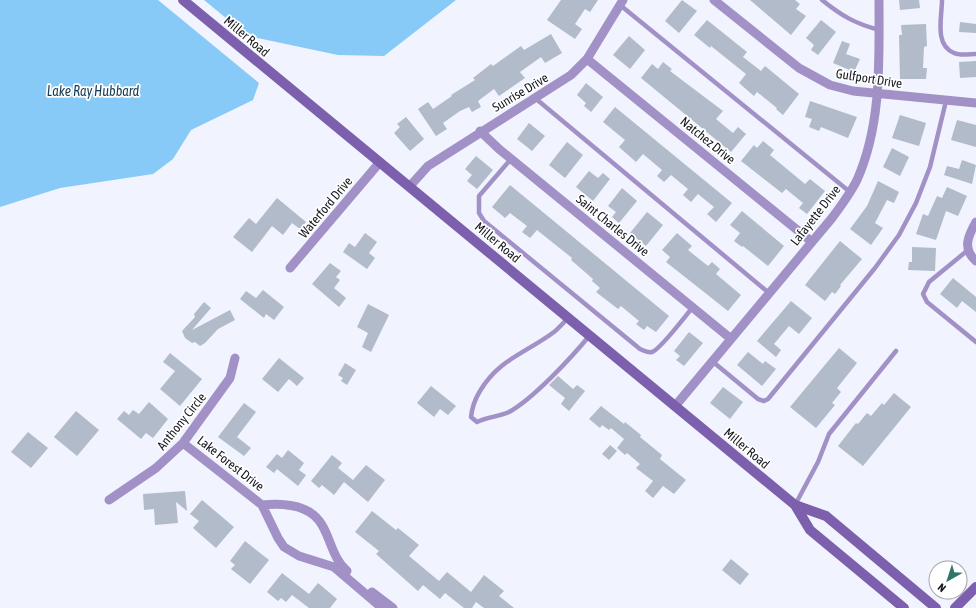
<svg xmlns="http://www.w3.org/2000/svg" width="976" height="608" viewBox="0 0 976 608" font-family="'Asap Condensed',sans-serif">
  <style>
    .water { fill: #87c9f7 }
    .building { fill: #b1bbca }
    .lines { fill: none; stroke-linecap: round; stroke-linejoin: round }
    .lane { stroke: #a291c6; stroke-width: 4.5 }
    .street { stroke: #a291c6; stroke-width: 9 }
    .secondary { stroke: #7c60ad; stroke-width: 10 }
    .labels { text-anchor: middle; stroke-width: 3.5; stroke-linejoin: round; paint-order: stroke }
    .street-label { font-size: 13px; fill: #17181e; stroke: #fff }
    .water-label { font-size: 14px; font-style: italic; fill: #153b52; stroke: #fff }
  </style>
  <rect width="100%" height="100%" fill="#f1f3fe"/>
  <path class="water" d="M0 0H158L259 83 253 100 191 130 173 159 153 174 60 188 0 207Z
    M204 0H456L384 56 338 55 248 36Z"/>
  <path class="building" d="M561 0H598L590 12 585 9 575 24 582 29 575 39 547 20Z
    M682 0 697 11 679 33 665 21Z
    M750 0H795L800 4 796 9 806 16 791 35Z
    M899 0H919L920 8 900 10Z
    M707 20 747 52 743 57 761 71 765 66 799 94 783 115 776 109 777 108 757 92 754 96 739 83 746 74 711 46 710 48 694 35Z
    M821 20 836 32 818 55 811 50 814 45 806 38Z
    M960 22 976 24V33L959 32Z
    M926 24 927 46 924 47 923 68H927L926 79H900L899 35H902L901 25Z
    M551 34 562 53 545 63 541 57 520 72 525 78 499 96 494 89 478 101 481 107 472 112 469 107 460 111 443 123 447 129 436 136 418 109 428 102 433 109 452 96 451 95 475 80 473 78 491 64 493 66 521 46 524 50Z
    M629 36 645 50 630 69 613 55Z
    M842 41 850 44 846 54 860 59 854 72 833 63Z
    M976 61V77L960 78 959 62Z
    M663 62 672 69 670 71 723 111 716 119 733 133 738 127 746 134 731 152 641 78 652 64 658 69Z
    M586 83 603 97 591 112 584 106 586 103 577 95Z
    M810 101 857 117 848 138 821 127 819 131 809 127 812 119 805 117Z
    M615 107 732 203 716 222 707 214 714 207 698 194 691 202 683 195 688 189 671 175 664 182 657 176 662 170 643 154 636 162 619 147 625 140 603 122Z
    M900 115 926 123 919 146 892 138Z
    M406 117 424 139 410 151 394 133 400 127 397 124Z
    M957 120 976 125V147L951 140Z
    M529 123 545 136 532 151 517 139Z
    M763 141 774 150 770 155 805 184 810 179 825 191 807 214 799 208 803 203 786 189 782 193 741 161 754 145 757 148Z
    M567 142 583 155 565 178 549 165Z
    M892 148 909 157 900 176 883 167Z
    M476 156 493 170 477 189 467 181 472 175 465 169Z
    M962 160 976 165 972 184 944 175 947 166 959 169Z
    M589 171 598 178 603 173 610 179 593 201 576 187Z
    M878 181 899 192 894 203 887 200 875 223 883 228 871 245 850 229 867 206Z
    M510 185 669 316 656 332 647 326 644 330 636 324 639 321 621 306 618 309 596 292 600 288 592 281 593 279 571 260 572 258 537 230 530 238 522 232 527 226 510 213 505 218 492 207Z
    M947 187 967 196 958 216 946 211 936 240 916 234 923 214 928 216 937 196 942 198Z
    M622 188 637 201 619 223 612 217 616 212 608 206Z
    M277 198 306 222 300 229 292 223 283 235 272 226 252 252 233 237 249 218 256 224Z
    M742 211 784 246 768 266 743 246 742 247 734 241 740 233 730 225Z
    M647 212 663 225 646 246 630 233Z
    M365 233 377 242 369 253 375 258 367 269 343 252 349 243 355 247Z
    M677 233 692 246 688 250 708 266 712 262 720 269 716 274 741 295 728 311 666 262 670 257 662 250Z
    M840 241 862 259 840 285 841 286 835 294 832 292 825 301 805 285Z
    M912 247 936 248 935 271 908 270 909 262H912Z
    M330 263 341 271 336 277 340 280 334 288 346 298 339 307 312 284Z
    M953 278 976 297V312L962 301 957 308 940 294Z
    M263 290 284 307 274 320 266 314 264 318 240 299 246 291 256 298Z
    M791 301 812 318 799 334 789 326 774 344 781 350 776 357 757 341Z
    M204 302 211 308 192 330 230 310 235 320 218 329 205 343 200 346 195 342 192 343 185 338 182 331 195 317 194 314Z
    M368 304 389 315 371 352 362 347 368 333 357 327Z
    M689 332 703 343 684 366 676 360 680 356 674 351Z
    M839 348 857 363 837 388 841 392 832 403 835 405 816 428 790 407Z
    M748 352 763 364 765 361 776 369 762 386 737 365Z
    M170 353 202 379 180 406 160 389 175 371 163 362Z
    M279 358 304 378 297 386 289 379 278 392 262 379Z
    M345 363 356 370 347 385 341 381 343 378 338 375Z
    M558 376 573 389 577 385 585 391 569 411 561 404 565 398 549 385Z
    M431 386 456 406 448 415 440 409 434 417 417 403Z
    M723 387 743 402 730 419 710 403Z
    M894 393 911 407 863 466 838 446 856 423 858 424 867 413 871 416 882 403 884 405Z
    M149 402 168 419 153 438 146 433 141 439 117 419 124 411 129 415 133 410 139 414Z
    M244 403 256 412 237 437 251 448 244 456 218 437Z
    M601 406 624 424 625 422 641 435 640 437 662 455 660 459 686 480 674 494 663 486 653 498 645 491 653 481 636 468 640 464 627 453 625 455 617 448 624 439 611 428 609 430 602 425 600 428 589 419Z
    M76 411 99 430 77 456 54 437Z
    M28 432 48 448 31 468 11 452Z
    M610 445 617 451 609 460 602 454Z
    M288 450 304 463 299 470 306 475 298 486 277 469 274 473 266 467 277 454 282 458Z
    M332 455 342 463 338 468 353 480 366 465 385 480 368 502 344 482 334 495 322 485 319 488 311 481Z
    M185 491 187 511 176 502 178 523 155 525 154 509 144 510 143 494Z
    M202 500 234 527 216 548 193 528 199 521 190 514Z
    M372 511 396 530 398 528 419 545 409 556 439 581 447 572 471 592 484 575 504 591 499 596 514 608H484L476 602 472 608H464L445 593 440 599 423 585 418 591 376 554 379 551 355 532Z
    M245 541 269 560 250 584 231 569 235 565 230 561Z
    M731 559 749 574 740 585 722 570Z
    M282 573 309 594 318 583 337 599 330 608H309L292 595 286 602 281 598 278 601 267 592Z"/>
  <g class="lines">
    <path class="lane" d="M822 0C842 16 854 23 879 30
      M942 0C942 17 934 45 954 53 960 56 970 54 976 54
      M620 5 850 192
      M535 98 769 293
      M511 159 479 196V213L484 221 640 349C644 351 648 353 652 352 660 350 686 315 693 307
      M968 250 929 282 923 294 927 302 976 342
      M569 317C564 322 559 328 554 332 526 353 499 359 480 391 475 399 472 408 471 417L477 422C487 417 498 417 509 412 533 399 572 357 590 335
      M712 361 758 399 764 401 768 399 875 268 899 235 916 203 930 167 946 101
      M795 505 818 462 829 434 896 351"/>
    <path class="street" d="M714 0 799 68 830 85 853 91 976 103
      M587 59 812 242
      M480 131 499 149 730 338
      M410 186 428 166 571 75 587 59 623 0
      M976 222C968 236 962 249 976 261
      M290 268 380 162
      M676 405 832 218C841 206 850 194 857 180 882 124 879 60 879 0
      M183 443 262 505 278 538 284 547 299 556 334 567 382 608
      M109 500 156 468 183 443 230 378 235 358
      M262 505C283 503 310 504 322 525 331 540 333 559 347 571
      M372 592 393 608"/>
    <path class="secondary" d="M183 0 795 505 810 530 904 608
      M795 505 826 516 936 608
      M955 608 976 587"/>
  </g>
  <g class="labels">
    <g class="street-label">
      <text transform="translate(247 36) rotate(40)" y="5">Miller Road</text>
      <text transform="translate(869 78) rotate(9)" y="5">Gulfport Drive</text>
      <text transform="translate(520 92) rotate(-31)" y="5">Sunrise Drive</text>
      <text transform="translate(708 140) rotate(39)" y="5">Natchez Drive</text>
      <text transform="translate(325 207) rotate(-50)" y="5">Waterford Drive</text>
      <text transform="translate(815 215) rotate(-52)" y="5">Lafayette Drive</text>
      <text transform="translate(613 225) rotate(39)" y="5">Saint Charles Drive</text>
      <text transform="translate(498 242) rotate(40)" y="5">Miller Road</text>
      <text transform="translate(181 421) rotate(-51)" y="5">Anthony Circle</text>
      <text transform="translate(747 448) rotate(40)" y="5">Miller Road</text>
      <text transform="translate(231 463) rotate(38)" y="5">Lake Forest Drive</text>
    </g>
    <g class="water-label">
      <text x="93" y="96">Lake Ray Hubbard</text>
    </g>
  </g>
  <g transform="translate(948 580) rotate(219)"><circle r="19" fill="#ffffff" stroke="#a2a3a5"/>
  <path d="M0-3L7 15L0 10L-7 15Z" fill="#317568"/>
  <text y="-6" font-size="11" font-weight="bold" text-anchor="middle" fill="#17181e">N</text>
  </g>
</svg>
